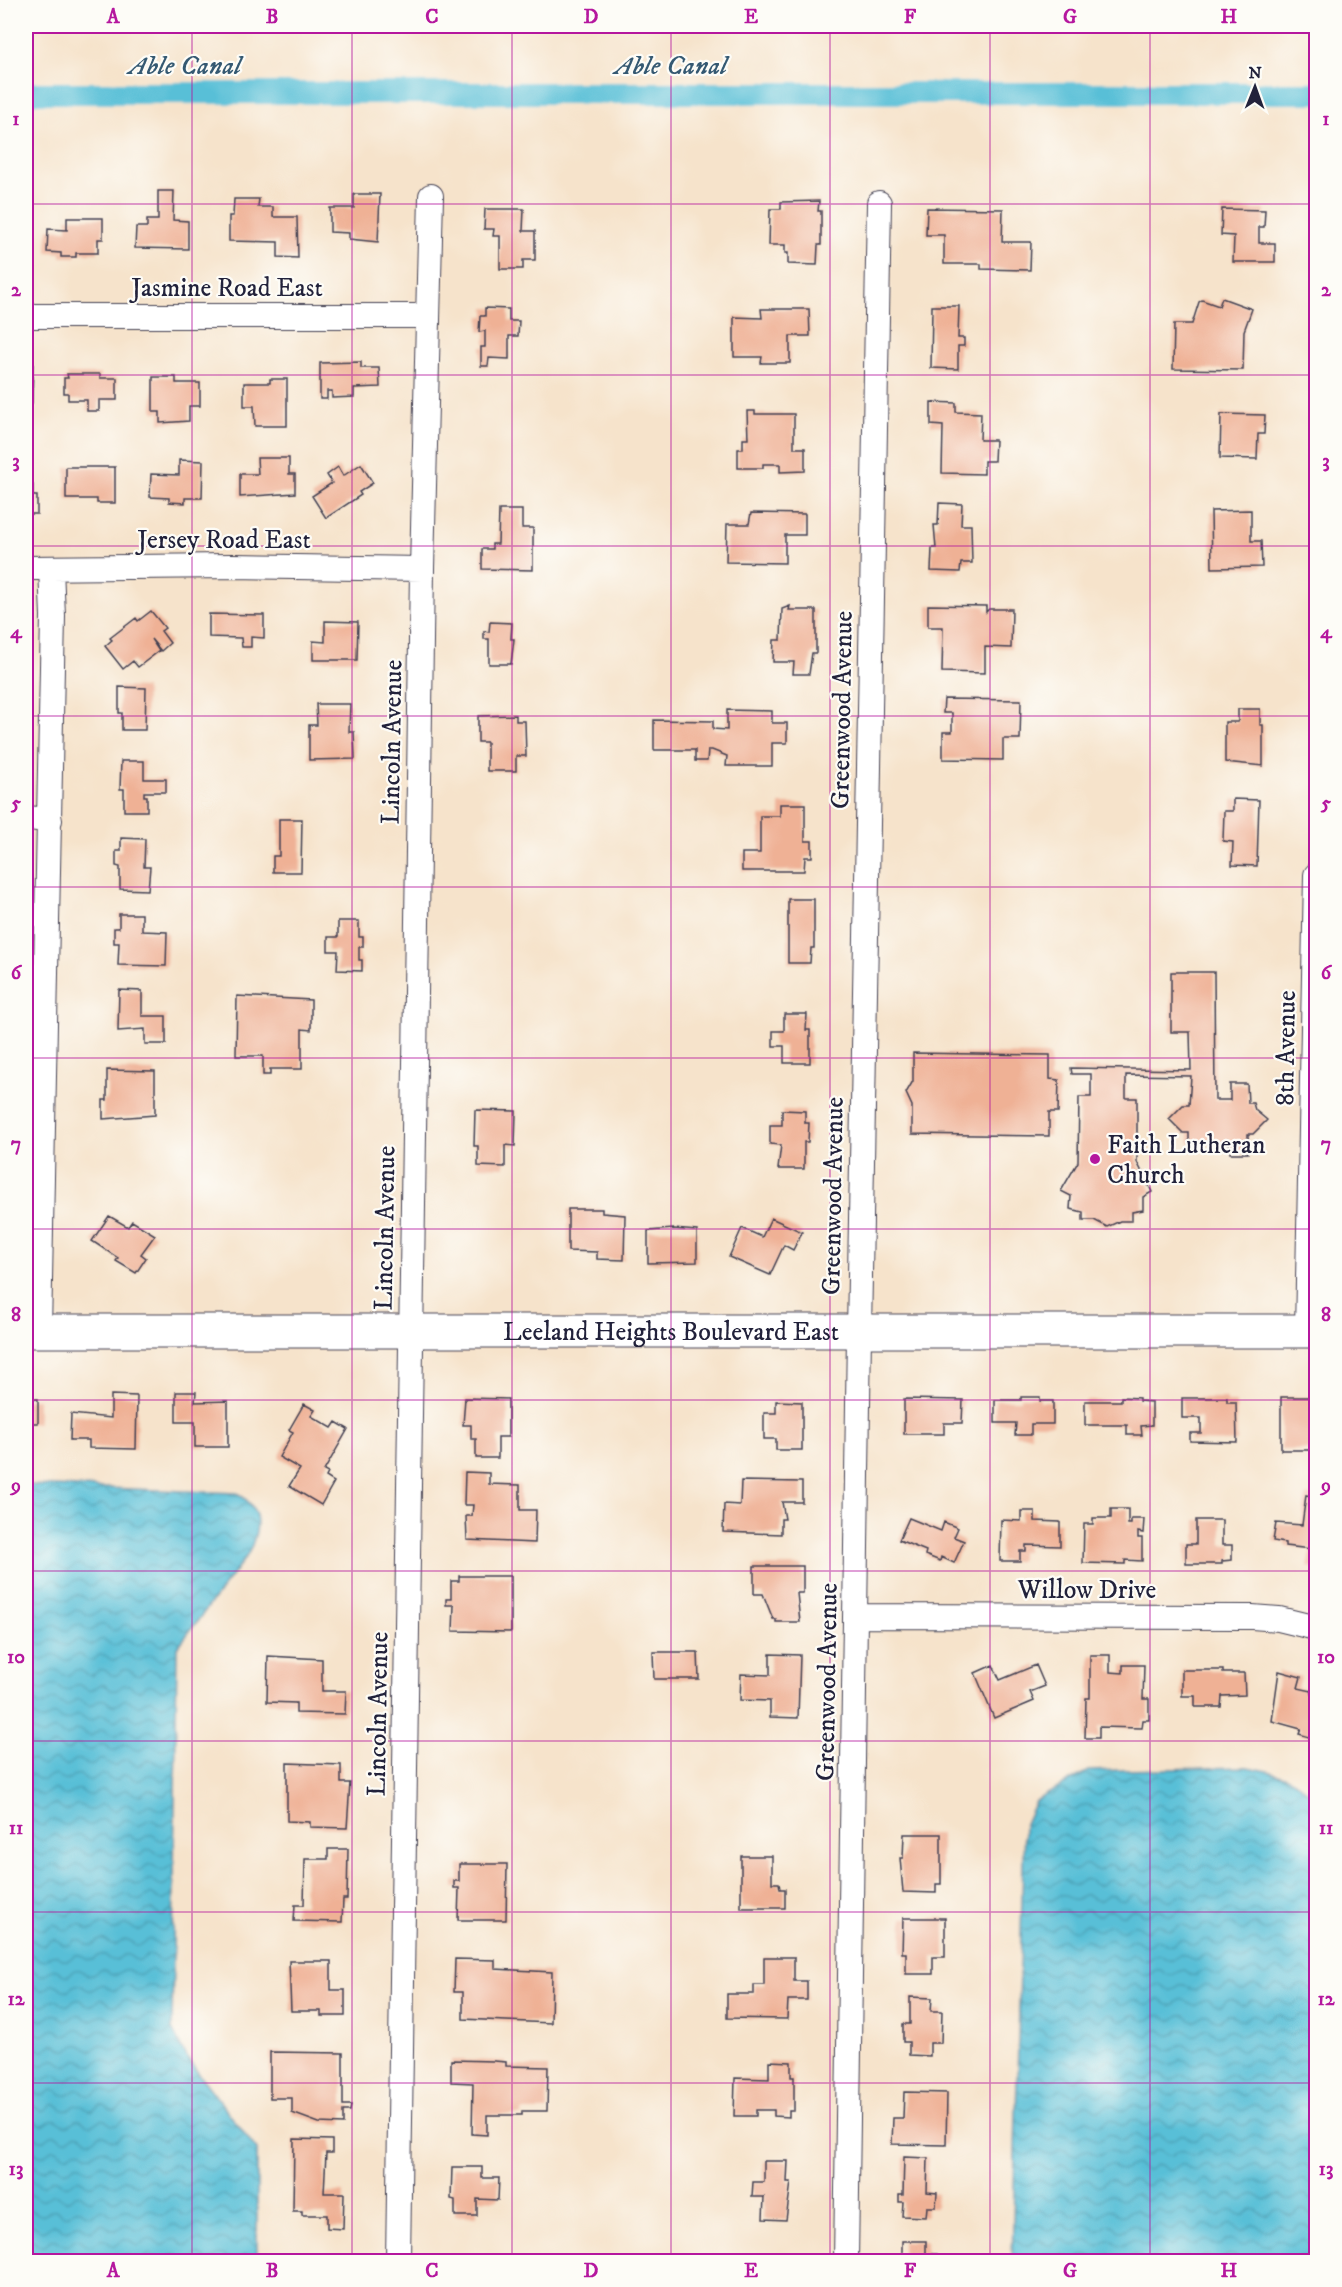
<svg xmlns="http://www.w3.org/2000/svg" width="1342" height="2287" viewBox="0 0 1342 2287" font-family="'IM FELL DW Pica',serif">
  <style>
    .water { fill: url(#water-waves); stroke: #3e7089; stroke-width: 1.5 }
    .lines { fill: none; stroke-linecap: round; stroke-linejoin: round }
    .canal { stroke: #59bfd7; stroke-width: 22 }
    .building { fill: #efb195 }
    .minor-casing { stroke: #423f51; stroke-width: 26 }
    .secondary-casing { stroke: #423f51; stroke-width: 35 }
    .minor { stroke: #fff; stroke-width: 24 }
    .secondary { stroke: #fff; stroke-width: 33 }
    .grid { fill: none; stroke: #b5179e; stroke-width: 1.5; stroke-opacity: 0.55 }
    .poi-dot { fill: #b5179e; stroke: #fdfcf7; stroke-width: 2 }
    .labels { text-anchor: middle; stroke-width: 4.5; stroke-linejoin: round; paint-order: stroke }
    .street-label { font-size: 26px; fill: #22223b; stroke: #fdfcf7 }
    .poi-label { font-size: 26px; fill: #22223b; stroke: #fdfcf7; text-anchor: start }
    .water-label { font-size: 27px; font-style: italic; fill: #355972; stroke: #fdfcf7 }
    .neatline { fill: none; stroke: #b5179e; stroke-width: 2 }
    .grid-label { font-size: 20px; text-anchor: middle; font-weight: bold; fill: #b5179e }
  </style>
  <defs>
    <pattern id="water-waves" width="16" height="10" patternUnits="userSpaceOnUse" patternTransform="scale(1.5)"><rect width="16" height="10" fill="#59bfd7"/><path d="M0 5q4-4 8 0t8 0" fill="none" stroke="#499bb0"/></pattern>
  </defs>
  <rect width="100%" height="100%" fill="#fdfcf7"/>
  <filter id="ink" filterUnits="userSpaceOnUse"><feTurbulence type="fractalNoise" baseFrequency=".0167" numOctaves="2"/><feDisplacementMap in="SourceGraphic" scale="12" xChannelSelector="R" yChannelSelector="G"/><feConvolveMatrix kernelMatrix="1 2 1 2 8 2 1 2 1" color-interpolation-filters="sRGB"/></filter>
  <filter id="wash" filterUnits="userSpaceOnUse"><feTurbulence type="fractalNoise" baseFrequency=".008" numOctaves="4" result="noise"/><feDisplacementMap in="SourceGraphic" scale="24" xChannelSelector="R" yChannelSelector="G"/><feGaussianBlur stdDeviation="1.35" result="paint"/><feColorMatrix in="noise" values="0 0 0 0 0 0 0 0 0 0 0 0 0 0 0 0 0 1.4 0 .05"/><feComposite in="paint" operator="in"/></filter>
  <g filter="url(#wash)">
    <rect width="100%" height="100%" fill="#f6e3cb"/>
    <path class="water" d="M26 1485 237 1493C263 1509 260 1529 248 1554L177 1648 172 2029 186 2057 257 2150V2261H26Z
      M1247 1767C1276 1772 1297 1776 1316 1800V2261H1012L1024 1826 1035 1801 1088 1771Z"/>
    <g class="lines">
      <path class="canal" d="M26 93H1316"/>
    </g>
    <g id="blocks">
      <path class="building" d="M158 191H174L173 220 188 221V249L135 248 136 227H147V220H158Z
        M354 194H380L378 242 349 239V233L330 232V208H354Z
        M234 199H259L258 207H273V217H297L298 258 278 257V242L229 241V216H233Z
        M819 201 818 211H821V245H818L817 265 788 264V253H785V245H769L770 209H781V202Z
        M927 208 1003 209 1002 242H1031L1030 270 981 269V264H944V235H926Z
        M485 209H524L523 231H535V260H523V269H500V236H493L494 229H484Z
        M1222 209 1265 210 1264 227H1259V243H1275V262H1233L1234 236 1221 235Z
        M67 218H103V239H98V253H76V257H61V253L47 252 48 229 67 230Z
        M1222 298 1252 309 1244 331 1243 370 1173 369 1174 324H1192L1199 302 1202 300 1219 306Z
        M932 306H959L958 338H964V346H958V369L931 368Z
        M485 308 509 309V321H519L518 336H509V359L489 358 488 366H481V347H485V331L479 332 480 316H485Z
        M761 309H809L810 336H790V363H761L762 357H734V317L762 318Z
        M361 362V368H379L380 387 354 388V397L332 398V391H327V399H320V363Z
        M26 363 33 364 32 403H26Z
        M67 374H100V378H117V400H99V411H87V400H68V393H64V378H68Z
        M153 377H176V383H200V406H189V421L160 423V412H153Z
        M270 379H287V426H255L254 406H244V383H270Z
        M931 402 956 403V412L981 413 980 440H995L994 461H984V474L942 473 943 426 931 425Z
        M747 411H755V414H794V448H805V471L780 472V464H763V468H738V449H743V439H748Z
        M1221 414 1265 415 1264 434H1258L1257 459 1220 458Z
        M257 458H289V474H295V493L240 497V474H258Z
        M179 460 203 461 202 498H185V503L169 502V498L150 497 151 474 179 475Z
        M361 464 373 483 359 492 361 495 326 518 312 496 332 483 327 475 338 467 343 476Z
        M66 467H115V503H97V499H66Z
        M26 485H33V496H37V514H26Z
        M939 503 962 504 961 525H971L972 563H961L960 572 931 571 932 548H936L934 525H938Z
        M499 510H522V528H533V570L482 569V549H492V544H498Z
        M1251 510V541H1261L1262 567 1212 568 1211 511Z
        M751 513 805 514V535H785V563L726 562 727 524H749Z
        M928 605 986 606V612L989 609H1012L1011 648 985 647V673L942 672 943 627H928Z
        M790 606 789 610H816V653H812L809 674H793L794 662H773L774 640H781L782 609Z
        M151 611 165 628 161 631 170 643 161 651 151 639 159 651 138 667 133 661 123 669 105 646 112 640 110 638 136 618 138 621Z
        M209 614 264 615V638L251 637V647H242L241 638 209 637Z
        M325 621 358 622 357 660H313V641L325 642Z
        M490 622 512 623 511 639H514L511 664H489V639H484V631L489 632Z
        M119 687 146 688 145 730H122V713H119Z
        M944 699 1021 700 1020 739H1003V760L943 759V732H952V713H943Z
        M316 704H350L349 732H354L355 759 309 760V725H317Z
        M1238 709H1260V725H1263V766L1225 762V722H1238Z
        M727 710 772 711V723H787V743H772V766H726L727 756 712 750H708L707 761H695V750H654V720L713 721V729L727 730Z
        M516 715V721H525L526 756H516V771H487V742H478V716Z
        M121 761H144V779H166V792H144V796H147V811H124V789H120Z
        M1233 799 1259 800 1257 866 1232 865 1233 842 1223 841 1224 811H1233Z
        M780 804H805V841H812V857H805L804 871H742V853H760V816H780Z
        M279 819H302L301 872H273V856H279Z
        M121 838 145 839 144 867H150L148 890 120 889V867L116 866V851H121Z
        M788 899H814V948H811L810 963H788Z
        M119 914H142V931L167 932 166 966 118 965 119 943H114V928H119Z
        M338 921H359V937H363V947H359V960H362V971L337 970 338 951H328V937H338Z
        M1171 972H1214L1215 1100H1230V1084H1247L1248 1103H1253L1255 1110 1267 1120 1253 1134H1248V1153H1230V1143H1189V1133H1183L1169 1119 1183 1105H1189L1191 1076 1126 1075V1098H1137V1162L1152 1192 1143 1197V1210L1132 1212V1221H1120L1107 1227 1094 1220H1083V1212L1070 1209 1071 1196 1061 1191 1078 1162 1079 1097H1091V1074H1072L1071 1068 1191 1070 1190 1032H1171Z
        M119 990 142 991V1016H166V1044H145V1029L118 1031Z
        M237 996 311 1000V1030L302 1029V1069H270V1075H263V1056H236Z
        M784 1014H807L806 1030H810V1063H784V1046H773V1031H784Z
        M913 1053 1050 1055V1079L1059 1080 1058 1112H1049V1136L912 1134V1106L906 1093 913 1081Z
        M107 1070 155 1071V1115L103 1119V1100H107Z
        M475 1110 516 1111 515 1146 505 1145V1167L478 1166V1146H474Z
        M782 1110 805 1111V1123H809L808 1142H804V1169H778L781 1145 770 1144V1125H782Z
        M568 1209H602V1213L625 1215 624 1260 597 1259V1252L568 1251Z
        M109 1216 128 1227 132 1221 155 1235 141 1254 146 1258 136 1273 116 1261 118 1258 92 1241Z
        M771 1218 802 1232 793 1250 784 1245 770 1275 729 1257 742 1228 762 1237Z
        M674 1229 697 1231V1262L648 1263V1231Z
        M176 1392H196L195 1402 228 1401V1447H195V1422H176Z
        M111 1395 137 1396 136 1449 89 1448V1440H70L71 1414 111 1418Z
        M1021 1397H1040V1401H1053V1424H1031V1435H1015L1016 1423H995V1400H1021Z
        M1121 1397 1139 1398V1401L1152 1402V1425L1141 1426 1142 1435H1127V1425H1085V1401H1121Z
        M1281 1397H1316L1314 1450H1281Z
        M465 1398 508 1399V1437H498V1458H476V1439H471V1425H463Z
        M1182 1398H1227V1402H1236L1237 1442 1190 1441V1433H1201V1418H1182Z
        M26 1399H38V1423H26Z
        M904 1399 963 1400 962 1423H944V1434H904Z
        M776 1401 802 1402V1450H776V1439H764V1413H776Z
        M304 1404 315 1410 311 1416 332 1428 336 1422 348 1429 324 1471 328 1473 326 1477 334 1482 321 1505 289 1486 300 1469 279 1457 293 1432 289 1430Z
        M465 1472 489 1473V1484L520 1485V1510H536L535 1543 467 1540 466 1516H472L473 1505H464Z
        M741 1481 802 1482V1502H782L785 1519H781V1534L723 1532 724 1504 740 1505Z
        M1306 1495 1316 1497V1568L1308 1567 1311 1549 1285 1546V1543L1273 1541 1276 1523 1302 1525Z
        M1111 1509H1128V1524H1131V1519H1144L1143 1533 1138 1532V1538H1142V1561L1125 1560V1564L1083 1563 1084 1524H1093V1518H1111Z
        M1021 1511H1035V1521L1060 1522V1546L1026 1545V1551H1020V1561H1000L1001 1520 1021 1521Z
        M909 1518 941 1531 944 1522 958 1528 954 1537 964 1541 954 1563 941 1557 940 1561 925 1555 926 1551 899 1540Z
        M1196 1520H1222V1545H1232V1560L1222 1561V1564H1186V1544H1196Z
        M754 1566H803V1593H797L800 1622H776V1619H773L763 1594H754Z
        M459 1576H511V1632L453 1631 454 1605H446V1599H451V1581H459Z
        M653 1652H698L699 1679H654Z
        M770 1654 800 1655 798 1718 770 1717V1701L740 1700 741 1674 770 1675Z
        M1090 1655H1110V1672L1123 1673V1665H1144L1143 1699H1149V1720H1143L1142 1728 1099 1727V1738H1085L1086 1698H1090Z
        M268 1656 322 1659V1691H346L345 1714 296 1713V1703L267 1702Z
        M993 1665 1000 1680 1036 1665 1045 1686 1030 1692 1034 1701 994 1718 975 1673Z
        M1182 1670H1223V1673H1244L1245 1695 1222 1696 1221 1707H1195V1696H1182Z
        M1279 1671 1301 1677 1298 1688 1312 1691V1694L1316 1695V1739L1299 1734 1301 1729 1272 1721Z
        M287 1763 341 1765V1783H350L347 1828 310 1827V1822L287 1821Z
        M904 1834H941V1884H936V1893L903 1892 900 1858H903Z
        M328 1849H348L347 1899H343L342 1922 294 1921 295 1905H304L305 1859H328Z
        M741 1856H772V1883H779L780 1889H785V1908H741Z
        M459 1864H507L506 1920H458L459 1888H454V1881H459Z
        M903 1918H945V1957H933V1974H906V1953H902Z
        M764 1957H794V1981H807V2000H788L787 2019 727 2018V1994H754V1985H764Z
        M455 1959 495 1960V1969L552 1972 551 2023 463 2019V1992H454Z
        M289 1961H331V1990H345V2016H321V2011H291Z
        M910 1997 932 1998 931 2011H942L941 2043H930V2056L909 2055V2042H903V2024H910Z
        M270 2052 343 2053V2105H351L350 2111H343V2124L319 2123 292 2113V2098H270Z
        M451 2060 494 2061 506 2062V2066L548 2067 547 2111H522V2115H487V2135L472 2134 473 2083 451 2082Z
        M769 2061 791 2062V2077H794V2111H789V2117L774 2116V2110H756V2116H734L735 2078 769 2079Z
        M904 2092 947 2093 946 2145 892 2144 893 2118H903Z
        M294 2139 332 2140V2153H326L324 2193H344L343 2229 327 2228V2215H302V2211H293Z
        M904 2157 928 2158 927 2192 937 2193 936 2207H927L926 2217 902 2216 903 2202H899V2195H903Z
        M764 2161H788L787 2182H791L786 2220 763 2219 764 2197H752L753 2182H764Z
        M452 2167H482V2178H499L498 2200 477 2199V2216H455V2200L451 2199Z
        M902 2241H926V2254H937V2262H898V2255H902Z
        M310 2257 341 2258V2262H310Z"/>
    </g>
  </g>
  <g filter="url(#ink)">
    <use href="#blocks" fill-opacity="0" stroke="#423f51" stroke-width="1.5"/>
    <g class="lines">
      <g class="minor-casing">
        <path id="minor" d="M26 316H428
          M26 568 232 566 422 569
          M26 818 50 820
          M39 1331 53 616 51 568
          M1307 1331 1316 875
          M856 1616 1252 1617 1279 1619 1316 1628
          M398 2262 422 569 431 196
          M846 2262 859 1332 879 203"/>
      </g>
      <g class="secondary-casing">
        <g id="secondary">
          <path id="s1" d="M26 1331H1316"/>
        </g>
      </g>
      <use href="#minor" class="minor"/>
      <use href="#secondary" class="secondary"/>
    </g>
  </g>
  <path class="grid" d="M192 26V2262M352 26V2262M512 26V2262M671 26V2262M830 26V2262M990 26V2262M1150 26V2262M26 204H1316M26 375H1316M26 546H1316M26 716H1316M26 887H1316M26 1058H1316M26 1229H1316M26 1400H1316M26 1571H1316M26 1741H1316M26 1912H1316M26 2083H1316"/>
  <circle class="poi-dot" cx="1095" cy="1159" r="6"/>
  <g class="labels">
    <g class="street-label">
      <text x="227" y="296">Jasmine Road East</text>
      <text x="224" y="548">Jersey Road East</text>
      <text transform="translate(841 710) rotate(-89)" y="9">Greenwood Avenue</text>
      <text transform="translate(391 742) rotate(-89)" y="9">Lincoln Avenue</text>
      <text transform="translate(1285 1048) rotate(-89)" y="9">8th Avenue</text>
      <text transform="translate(832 1196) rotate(-89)" y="9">Greenwood Avenue</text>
      <text transform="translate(384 1228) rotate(-89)" y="9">Lincoln Avenue</text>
      <text dy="9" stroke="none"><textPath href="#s1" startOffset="645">Leeland Heights Boulevard East</textPath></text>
      <text x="1087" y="1598">Willow Drive</text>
      <text transform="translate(826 1682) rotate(-89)" y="9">Greenwood Avenue</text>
      <text transform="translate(377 1714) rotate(-89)" y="9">Lincoln Avenue</text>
    </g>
    <g class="poi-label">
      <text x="1107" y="1153">Faith Lutheran<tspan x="1107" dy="30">Church</tspan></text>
    </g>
    <g class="water-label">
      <text x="185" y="74">Able Canal</text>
      <text x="671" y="74">Able Canal</text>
    </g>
  </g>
  <rect width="1342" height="2287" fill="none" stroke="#fdfcf7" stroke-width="66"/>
  <g transform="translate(1255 87) rotate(1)" stroke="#fdfcf7" stroke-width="4.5" paint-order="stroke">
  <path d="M0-4.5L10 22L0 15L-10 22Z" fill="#22223b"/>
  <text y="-9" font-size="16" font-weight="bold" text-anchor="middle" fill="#22223b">N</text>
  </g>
  <rect x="33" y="33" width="1276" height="2221" class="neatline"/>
  <g class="grid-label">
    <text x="113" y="23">A</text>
    <text x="272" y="23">B</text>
    <text x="432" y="23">C</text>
    <text x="591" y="23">D</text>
    <text x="751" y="23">E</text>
    <text x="910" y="23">F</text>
    <text x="1070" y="23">G</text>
    <text x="1229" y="23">H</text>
    <text x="16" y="125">1</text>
    <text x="1326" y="125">1</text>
    <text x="16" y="296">2</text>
    <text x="1326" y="296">2</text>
    <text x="16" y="467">3</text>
    <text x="1326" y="467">3</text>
    <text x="16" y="638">4</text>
    <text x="1326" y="638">4</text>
    <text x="16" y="809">5</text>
    <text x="1326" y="809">5</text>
    <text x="16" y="979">6</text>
    <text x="1326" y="979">6</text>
    <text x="16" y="1150">7</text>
    <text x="1326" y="1150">7</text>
    <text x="16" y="1321">8</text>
    <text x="1326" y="1321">8</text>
    <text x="16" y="1492">9</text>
    <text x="1326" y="1492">9</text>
    <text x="16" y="1663">10</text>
    <text x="1326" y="1663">10</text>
    <text x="16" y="1834">11</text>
    <text x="1326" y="1834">11</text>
    <text x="16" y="2005">12</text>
    <text x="1326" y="2005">12</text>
    <text x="16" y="2175">13</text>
    <text x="1326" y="2175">13</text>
    <text x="113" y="2277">A</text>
    <text x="272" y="2277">B</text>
    <text x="432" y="2277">C</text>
    <text x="591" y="2277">D</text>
    <text x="751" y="2277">E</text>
    <text x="910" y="2277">F</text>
    <text x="1070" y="2277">G</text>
    <text x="1229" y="2277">H</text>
  </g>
</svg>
